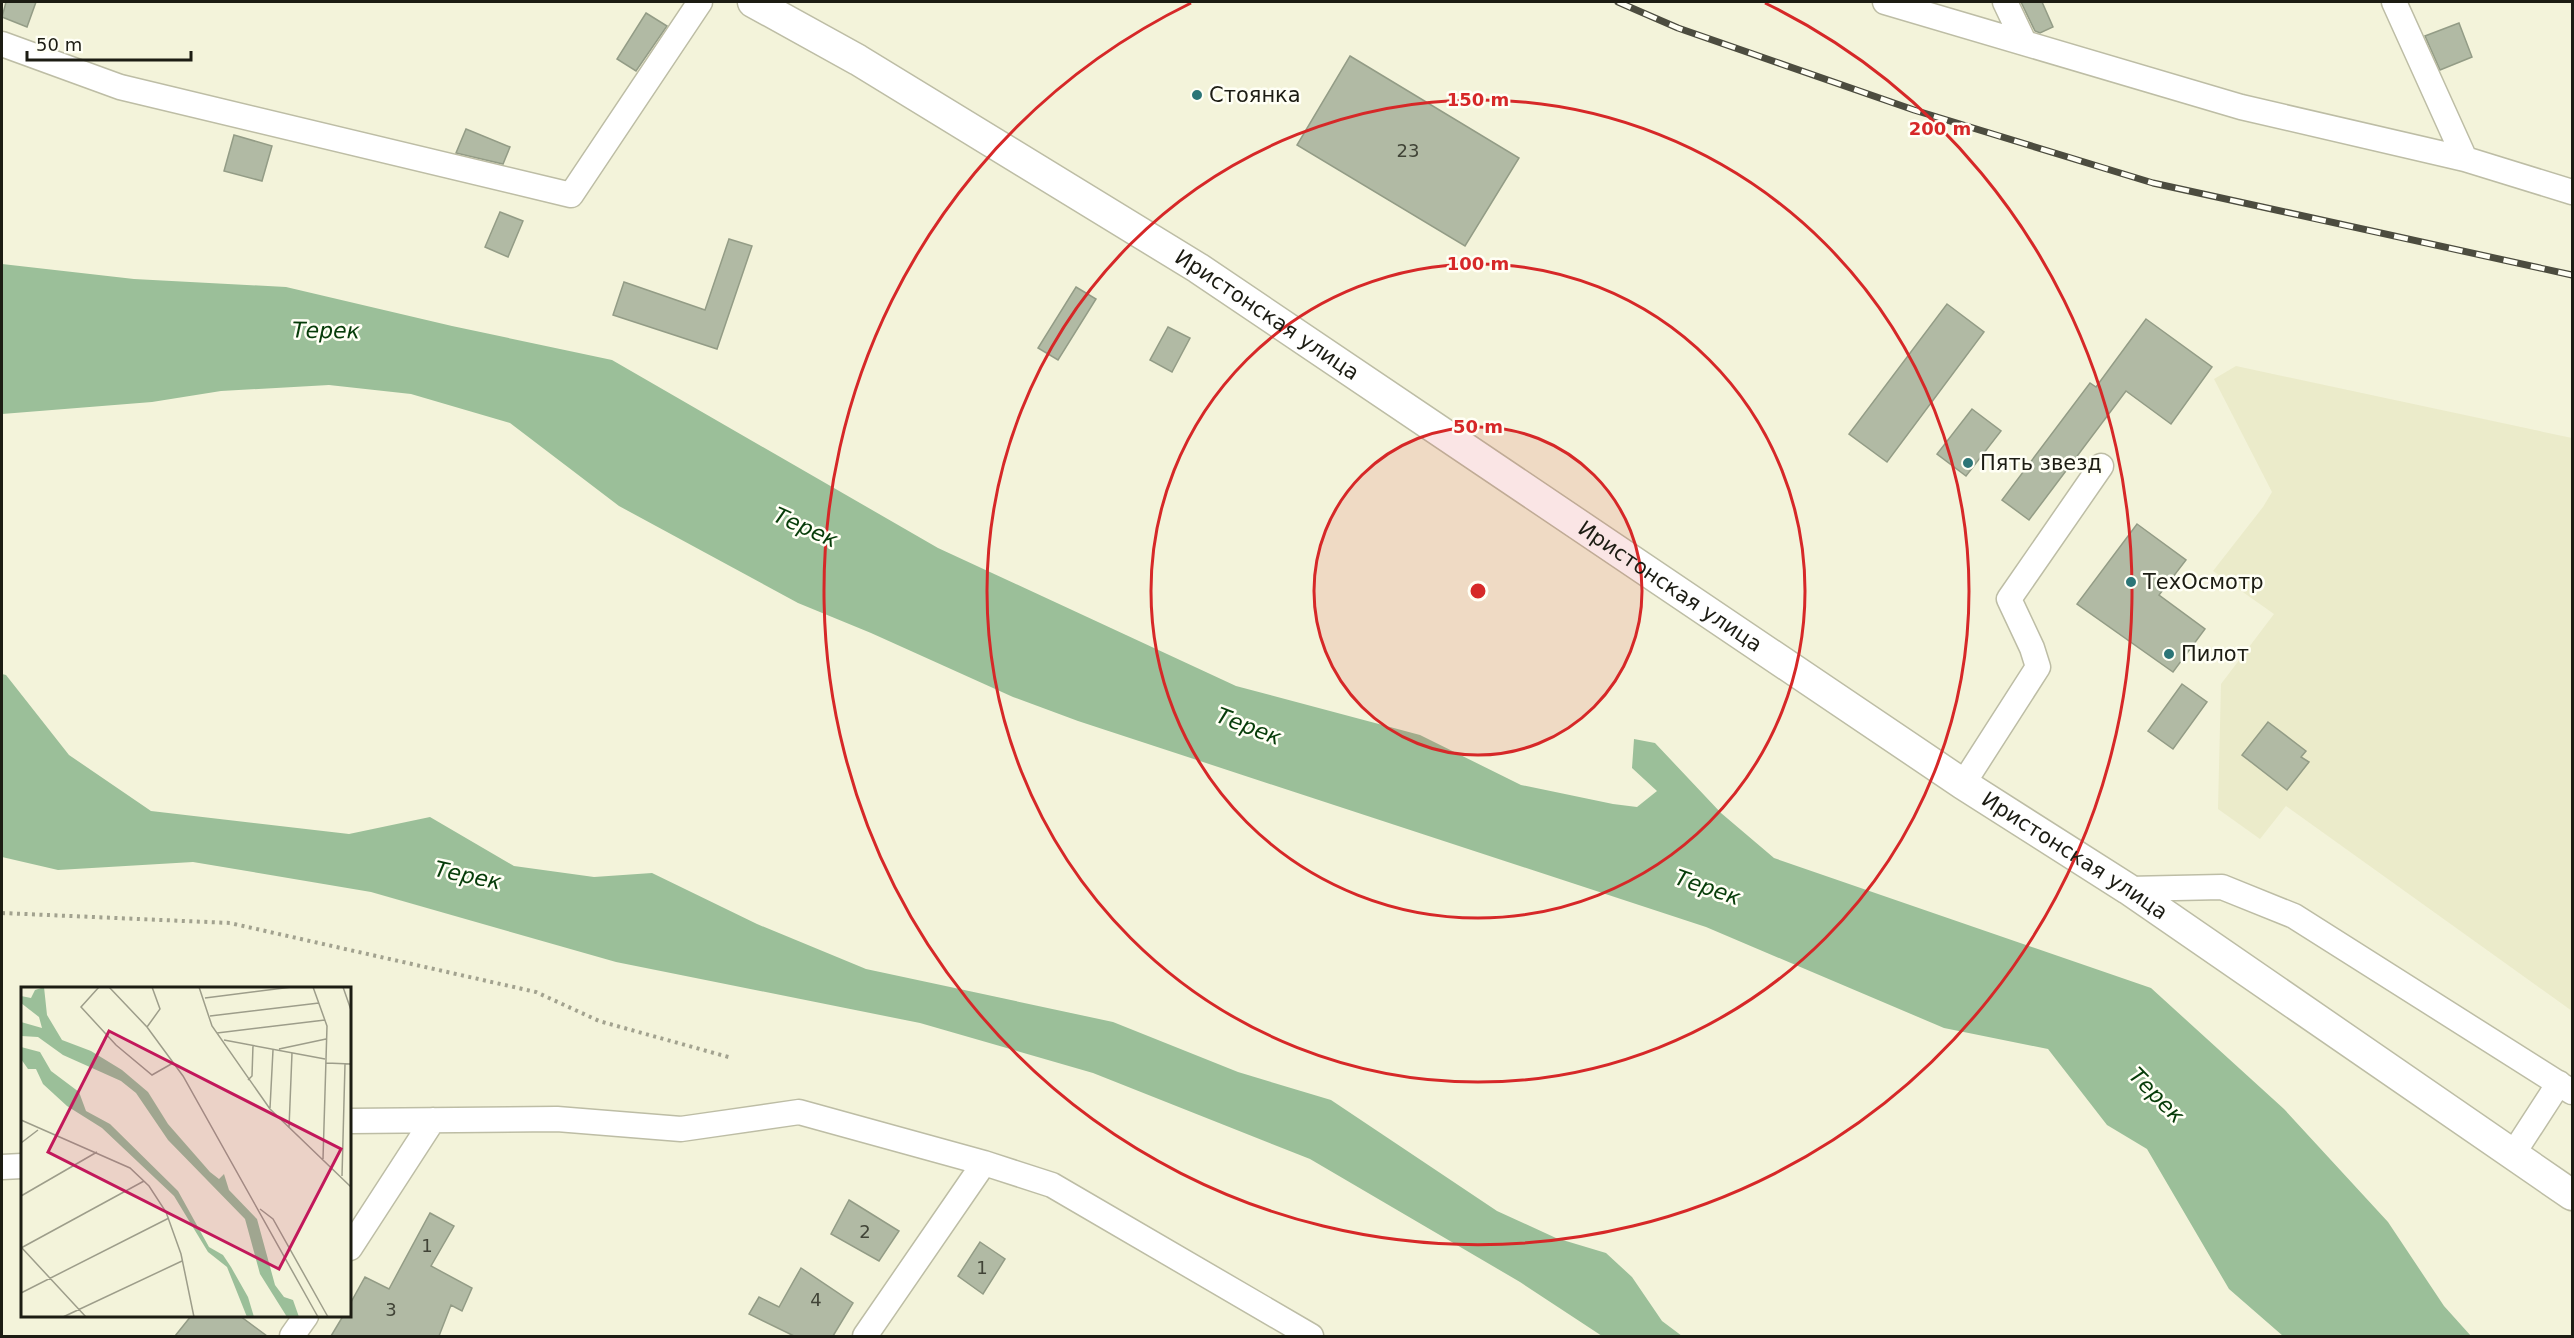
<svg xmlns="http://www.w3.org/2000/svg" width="2574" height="1338" viewBox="0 0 2574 1338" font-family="'DejaVu Sans',sans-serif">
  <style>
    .built { fill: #ebebca }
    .water { fill: #9bbf99 }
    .building { fill: #b1baa4; stroke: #939c86; stroke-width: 1.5 }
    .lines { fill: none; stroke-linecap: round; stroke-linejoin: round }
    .minor-casing { stroke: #bdbda5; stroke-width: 27 }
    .major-casing { stroke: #bdbda5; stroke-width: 33 }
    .path { stroke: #a2a28f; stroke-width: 4; stroke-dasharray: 3 4.5; stroke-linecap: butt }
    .minor { stroke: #fff; stroke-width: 24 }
    .major { stroke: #fff; stroke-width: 30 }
    .rail-casing { stroke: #4c4c3f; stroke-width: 7 }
    .rail { stroke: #fffff5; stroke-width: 4.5; stroke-dasharray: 14; stroke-linecap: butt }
    .ring { fill: none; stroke: #d62828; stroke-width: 3 }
    .poi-dot { fill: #2b7577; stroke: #fffff5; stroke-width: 2 }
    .labels { text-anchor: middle; stroke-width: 5; stroke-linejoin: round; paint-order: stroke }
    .number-label { font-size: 18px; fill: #414437 }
    .poi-label { font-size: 21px; fill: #1c1c13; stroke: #fffff5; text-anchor: start }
    .street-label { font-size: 21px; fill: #1c1c13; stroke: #fffff5 }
    .water-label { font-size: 22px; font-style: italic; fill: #063c09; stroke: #fffff5 }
    .inset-road { fill: none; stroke: #9d9d8a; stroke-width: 1.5 }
    .view { fill: #c2185b; fill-opacity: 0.15; stroke: #c2185b; stroke-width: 3 }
    .inset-edge { fill: none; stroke: #1c1c13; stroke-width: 3 }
    .centre { fill: #d62828; stroke: #fffff5; stroke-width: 3 }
    .ring-label { font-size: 18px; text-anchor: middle; font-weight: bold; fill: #d62828; stroke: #fffff5; stroke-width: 5; stroke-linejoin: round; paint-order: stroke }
  </style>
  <rect width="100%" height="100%" fill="#f3f3da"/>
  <path class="built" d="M2236 366 2572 438V1011L2286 806 2260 839 2218 809 2221 684 2274 614 2213 571 2263 507 2272 492 2214 379Z"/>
  <path class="water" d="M2 264 134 279 286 287 452 326 612 360 938 548 1236 686 1420 735 1521 785 1613 804 1637 807 1657 791 1632 768 1634 739 1655 743 1721 813 1774 858 2151 988 2284 1109 2388 1222 2444 1306 2471 1336H2283L2229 1289 2147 1149 2107 1125 2048 1049 1944 1028 1706 927 1078 721 1013 697 871 633 798 603 619 506 510 423 411 394 329 385 221 391 152 402 2 414Z
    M2 674 6 675 69 755 151 811 349 834 430 817 514 866 594 877 652 873 757 924 866 969 1113 1022 1238 1072 1331 1100 1497 1211 1556 1238 1606 1253 1632 1277 1662 1321 1682 1336H1602L1520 1282 1310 1159 1093 1073 920 1023 616 962 371 892 193 862 58 870 2 857Z"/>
  <path class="building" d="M6 2H36L27 27 2 17Z
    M2021 2H2042L2053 27 2040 33 2035 31Z
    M646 13 667 26 636 71 617 59Z
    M2459 23 2472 57 2440 70 2425 36Z
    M1350 56 1519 158 1465 246 1297 145Z
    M466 129 510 147 503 164 456 153Z
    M234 135 272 146 262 181 224 171Z
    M500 212 523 221 508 257 485 247Z
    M729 239 752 246 717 349 613 315 624 282 705 310Z
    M1076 287 1096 299 1058 360 1038 348Z
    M1947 304 1984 332 1887 462 1849 434Z
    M2146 319 2212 367 2171 424 2126 391 2029 520 2002 500 2090 383 2096 387Z
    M1168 327 1190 338 1172 372 1150 360Z
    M1972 409 2001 431 1966 476 1937 454Z
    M2137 524 2186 560 2159 595 2205 629 2173 672 2077 604Z
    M2182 684 2207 702 2173 749 2148 731Z
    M2268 722 2306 751 2301 757 2309 762 2287 790 2242 755Z
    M849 1200 899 1231 879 1261 831 1234Z
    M430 1213 454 1226 431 1266 472 1288 462 1311 451 1305 439 1336H331L343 1316H350V1304L365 1277 389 1289Z
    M980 1242 1005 1259 983 1294 958 1276Z
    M801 1268 853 1303 833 1336H794L749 1314 759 1297 779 1307Z
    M191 1316H240L267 1336H175Z"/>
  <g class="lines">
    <g class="minor-casing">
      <path id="minor" d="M1885 2 2241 107 2465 159 2572 192
        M2005 2 2024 42
        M2394 2 2465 159
        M2 44 120 87 571 195 700 2
        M1963 784 2038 667 2032 648 2009 599 2101 466
        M2128 889 2222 887 2294 916 2572 1092
        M350 1121 557 1119 681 1129 799 1112 984 1163 1052 1185 1311 1336
        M2513 1154 2559 1083
        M2 1167 22 1166
        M350 1248 433 1120
        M292 1336 306 1316
        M865 1336 984 1163"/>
    </g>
    <g class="major-casing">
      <g id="major">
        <path id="s1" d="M753 2 858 60 1198 268 1963 784 2128 889 2572 1195"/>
      </g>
    </g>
    <path class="path" d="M2 913 230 923 536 992 599 1021 732 1058"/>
    <use href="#minor" class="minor"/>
    <use href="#major" class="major"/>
    <g class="rail-casing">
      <path id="rail" d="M1618 2 1678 28 1914 110 2153 183 2572 275"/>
    </g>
    <use href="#rail" class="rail"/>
  </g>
  <circle cx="1478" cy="591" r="164" fill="#d62828" fill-opacity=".12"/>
  <g class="ring">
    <circle cx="1478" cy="591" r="164"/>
    <circle cx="1478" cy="591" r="327"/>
    <circle cx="1478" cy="591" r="491"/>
    <path d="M1765 3A654 654 0 1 1 1191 3"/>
  </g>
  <g class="poi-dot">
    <circle cx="1197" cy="95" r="6"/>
    <circle cx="1968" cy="463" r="6"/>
    <circle cx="2131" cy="582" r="6"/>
    <circle cx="2169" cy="654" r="6"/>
  </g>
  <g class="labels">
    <g class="number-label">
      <text x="1408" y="157">23</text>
      <text x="865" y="1238">2</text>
      <text x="427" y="1252">1</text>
      <text x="982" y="1274">1</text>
      <text x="816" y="1306">4</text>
      <text x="391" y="1316">3</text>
    </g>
    <g class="poi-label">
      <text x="1209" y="102">Стоянка</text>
      <text x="1980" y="470">Пять звезд</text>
      <text x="2143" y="589">ТехОсмотр</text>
      <text x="2181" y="661">Пилот</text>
    </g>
    <g class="street-label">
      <text dy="7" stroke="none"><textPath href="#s1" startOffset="602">Иристонская улица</textPath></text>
      <text dy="7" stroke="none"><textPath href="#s1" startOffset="1088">Иристонская улица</textPath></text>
      <text dy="7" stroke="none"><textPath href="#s1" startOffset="1574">Иристонская улица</textPath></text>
    </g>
    <g class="water-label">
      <text transform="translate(326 330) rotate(1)" y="8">Терек</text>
      <text transform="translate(806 527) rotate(24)" y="8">Терек</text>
      <text transform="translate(1249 726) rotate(21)" y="8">Терек</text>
      <text transform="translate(468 875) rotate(12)" y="8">Терек</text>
      <text transform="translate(1708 887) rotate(19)" y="8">Терек</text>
      <text transform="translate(2157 1095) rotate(45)" y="8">Терек</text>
    </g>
  </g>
  <g transform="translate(21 987)">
    <rect width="330" height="330" fill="#f3f3da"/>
    <path d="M23 0 26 28 41 53 70 64 101 83 127 105 147 137 189 185 198 192 203 187 208 203 236 232 254 298 263 310 272 313 278 330H266L239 287 224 232 147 153 115 106 100 94 42 68 17 50 0 49V35L21 41 18 30 0 16V9L10 11 14 3ZM0 60 19 65 30 84 58 105 65 124 89 137 157 204 188 260 202 268 210 280 227 310 233 330H226L206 280 187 265 153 209 81 141 46 119 22 97 15 82H7L0 72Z" fill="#9bbf99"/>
    <path class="inset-road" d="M78 0 60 20 95 58 131 88 152 76M88 0 126 40 162 89 297 330M178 0 191 39 249 122 330 200M292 0 306 39 302 172M322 0 330 23M184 11 271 0M189 29 298 16M126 40 139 22 131 0M196 46 304 33M203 53 304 72M258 62 305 52M305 76 330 77M227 93 231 89 232 58M249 121 252 63M0 133 109 181 128 199 145 225 160 267 173 330M268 141 271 66M0 156 17 143M321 189 324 77M0 209 76 165M239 222 252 232 307 330M0 261 123 194M1 261 65 330M0 306 148 231M42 330 161 274"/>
    <path class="view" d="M88 44 320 162 258 282 27 165Z"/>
    <rect width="330" height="330" class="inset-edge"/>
  </g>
  <circle cx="1478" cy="591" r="9" class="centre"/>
  <g class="ring-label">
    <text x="1478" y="106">150 m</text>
    <text x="1940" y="135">200 m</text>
    <text x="1478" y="270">100 m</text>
    <text x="1478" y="433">50 m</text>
  </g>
  <rect width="2574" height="1338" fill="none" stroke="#1c1c13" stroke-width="6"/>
  <path d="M27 51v9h164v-9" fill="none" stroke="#1c1c13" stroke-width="3"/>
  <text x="36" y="51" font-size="18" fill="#1c1c13" stroke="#fffff5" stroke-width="4.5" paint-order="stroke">50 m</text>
</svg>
